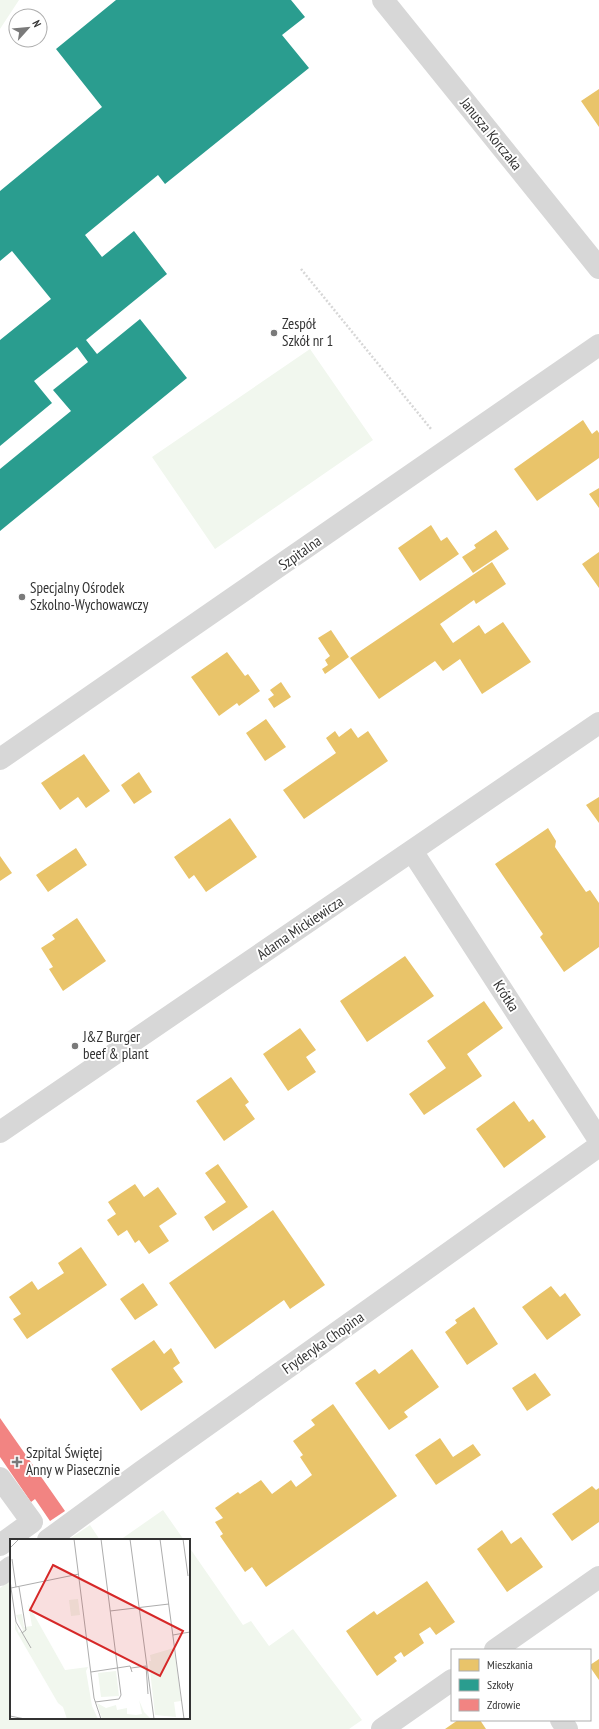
<svg xmlns="http://www.w3.org/2000/svg" width="599" height="1729" viewBox="0 0 599 1729" font-family="'PT Sans Narrow',sans-serif">
  <style>
    .green { fill: #f1f7ee }
    .homes { fill: #e9c46a }
    .schools { fill: #2a9d8f }
    .health { fill: #f28482 }
    .lines { fill: none; stroke-linecap: round; stroke-linejoin: round }
    .path { stroke: #d7d7d7; stroke-width: 2.5; stroke-dasharray: 2 2; stroke-linecap: butt }
    .minor { stroke: #d7d7d7; stroke-width: 22 }
    .poi-dot { fill: #7a7a7a; stroke: #fff; stroke-width: 1.5 }
    .labels { text-anchor: middle; stroke-width: 4; stroke-linejoin: round; paint-order: stroke }
    .street-label { font-size: 15px; fill: #333; stroke: #fff }
    .poi-label { font-size: 15px; fill: #333; stroke: #fff; text-anchor: start }
    .inset-road { fill: none; stroke: #adadad; stroke-width: 1 }
    .view { fill: #d62828; fill-opacity: 0.15; stroke: #d62828; stroke-width: 2 }
    .inset-edge { fill: none; stroke: #333; stroke-width: 2 }
  </style>
  <rect width="100%" height="100%" fill="#fff"/>
  <path class="green" d="M0 0H19L0 29Z
    M310 349 373 440 215 549 152 457Z
    M163 1510 184 1540H120Z
    M90 1525 100 1540H68Z
    M189 1547 243 1625 251 1621 269 1646 293 1629 362 1720 349 1729H0V1588L11 1580V1718H189Z"/>
  <path class="homes" d="M599 89V127L581 101Z
    M583 420 592 434 597 430 599 433V458L537 501 514 469Z
    M599 488V508L589 494Z
    M431 525 441 541 447 537 459 554 420 581 398 548Z
    M496 530 509 549 473 573 462 557 476 548 474 545Z
    M599 552V588L582 564Z
    M492 562 506 584 476 604 474 600 440 624 453 643 479 625 485 634 503 622 531 662 482 694 460 659 443 671 435 661 379 699 350 658Z
    M331 630 349 657 325 674 322 669 328 665 325 660 330 656 318 638Z
    M227 652 245 676 248 674 260 691 239 706 237 703 219 716 191 677Z
    M281 682 291 697 274 708 268 699 274 695 270 690Z
    M266 719 286 747 265 761 246 733Z
    M351 728 358 738 368 731 388 761 304 819 283 790 336 753 326 738 335 731 339 737Z
    M84 754 110 791 86 808 78 797 60 810 41 783Z
    M139 772 152 792 134 804 121 785Z
    M599 797V823L586 805Z
    M230 818 257 857 206 892 194 875 189 879 174 857Z
    M548 828 556 841 555 847 568 866 586 892 590 890 599 903V947L564 972 540 937 543 934 495 864Z
    M76 848 87 865 48 892 36 875Z
    M0 856 12 873 0 881Z
    M77 918 106 961 63 991 49 969 53 967 41 948 55 939 52 935Z
    M405 956 434 996 367 1042 340 1001Z
    M484 1001 503 1028 467 1054 482 1076 424 1115 409 1094 446 1068 427 1041Z
    M300 1028 316 1050 306 1057 316 1072 288 1091 263 1054Z
    M231 1077 249 1102 245 1105 255 1119 224 1141 196 1101Z
    M514 1101 529 1122 533 1119 546 1137 504 1168 476 1129Z
    M218 1164 248 1207 213 1231 204 1217 226 1202 205 1173Z
    M135 1184 144 1197 158 1187 177 1214 159 1226 169 1241 149 1254 139 1240 135 1243 127 1230 118 1236 107 1220 116 1214 108 1202Z
    M273 1210 325 1285 290 1309 284 1300 215 1349 169 1283Z
    M81 1247 107 1285 27 1339 13 1319 21 1314 9 1297 32 1281 38 1290 64 1273 58 1263Z
    M143 1283 158 1305 135 1320 120 1299Z
    M551 1286 560 1297 565 1293 581 1315 547 1340 522 1307Z
    M474 1307 498 1344 467 1365 445 1332 457 1323 455 1320Z
    M154 1340 164 1354 171 1348 180 1363 173 1368 183 1382 141 1411 111 1369Z
    M412 1349 439 1387 404 1412 408 1417 389 1430 355 1383 375 1369 379 1374Z
    M535 1373 551 1395 527 1411 512 1388Z
    M333 1404 397 1496 266 1587 252 1567 245 1572 220 1536 223 1534 215 1522 223 1518 215 1508 238 1492 240 1494 261 1480 272 1494 291 1480 296 1487 312 1475 300 1457 303 1455 293 1441 315 1425 311 1420Z
    M440 1438 453 1457 473 1444 481 1455 436 1485 415 1455Z
    M592 1486 596 1490 599 1488V1522L572 1541 552 1514Z
    M502 1530 511 1544 521 1537 543 1567 507 1592 477 1549Z
    M427 1581 455 1622 436 1635 430 1627 419 1634 424 1643 404 1657 401 1652 394 1657 397 1661 377 1676 346 1631 374 1611 377 1615Z
    M599 1659V1680L590 1667V1665Z
    M458 1720H480L486 1729H445Z"/>
  <path class="schools" d="M116 0H291L305 17 282 35 309 68 165 184 158 175 85 235 102 257 134 231 167 274 86 340 97 354 140 319 187 378 0 531V469L71 411 53 390 88 362 77 347 34 381 52 403 0 446V340L51 299 12 251 0 261V191L102 107 56 49Z"/>
  <path class="health" d="M0 1418 65 1511 50 1521 35 1499 31 1502 0 1457Z"/>
  <g class="lines">
    <path class="path" d="M301 269 431 429"/>
    <path class="minor" d="M383 0 599 268
      M0 759 599 345
      M412 851 599 1140
      M0 1132 599 723
      M0 1478 32 1522 0 1545
      M48 1540 141 1472 599 1146
      M0 1575 11 1567
      M495 1650 599 1577
      M561 1720 567 1729
      M382 1729 452 1680"/>
  </g>
  <g class="poi-dot">
    <circle cx="274" cy="333" r="4"/>
    <circle cx="22" cy="597" r="4"/>
    <circle cx="75" cy="1046" r="4"/>
    <path d="M15 1456h4v4h4v4h-4v4h-4v-4h-4v-4h4z"/>
  </g>
  <g class="labels">
    <g class="street-label">
      <text transform="translate(491 134) rotate(51)" y="5">Janusza Korczaka</text>
      <text transform="translate(300 553) rotate(-35)" y="5">Szpitalna</text>
      <text transform="translate(300 928) rotate(-34)" y="5">Adama Mickiewicza</text>
      <text transform="translate(506 996) rotate(57)" y="5">Krótka</text>
      <text transform="translate(323 1343) rotate(-35)" y="5">Fryderyka Chopina</text>
    </g>
    <g class="poi-label">
      <text x="282" y="329">Zespół<tspan x="282" dy="17">Szkół nr 1</tspan></text>
      <text x="30" y="593">Specjalny Ośrodek<tspan x="30" dy="17">Szkolno-Wychowawczy</tspan></text>
      <text x="83" y="1042">J&amp;Z Burger<tspan x="83" dy="17">beef &amp; plant</tspan></text>
      <text x="26" y="1458">Szpital Świętej<tspan x="26" dy="17">Anny w Piasecznie</tspan></text>
    </g>
  </g>
  <g transform="translate(10 1539)">
    <rect width="180" height="180" fill="#fff"/>
    <path d="M68 60 70 76 61 77 59 61ZM18 65 55 131 78 128 76 132 82 167 88 180H57L53 168 48 164 5 90V83L9 94 13 91 6 76 12 75 14 88 22 87ZM164 109 171 162 164 163 166 178 145 176 139 122H141L140 116ZM106 132 109 157 91 158 88 134ZM129 161 134 173 141 180H92L87 164 96 169 106 166 107 171 117 169V175L126 176 132 175Z" fill="#f1f7ee"/>
    <path class="inset-road" d="M64 0 84 159 91 180M120 0 144 180M150 0 174 180M173 0 178 37M0 9 9 0M2 20 6 48M0 40 1 49 69 35M9 48 16 91 12 94M1 49 6 83 21 109M100 72 159 65M163 96 180 93M121 129 136 127 138 155M81 133 120 127 122 133M85 163 109 160 111 156 91 0M0 177 15 180"/>
    <path class="view" d="M43 26 173 92 150 137 20 71Z"/>
    <rect width="180" height="180" class="inset-edge"/>
  </g>
  <rect x="451" y="1649" width="140" height="72" fill="#ffffff" stroke="#adadad"/>
  <rect x="459" y="1659" width="20" height="12" fill="#e9c46a" stroke="#adadad"/>
  <text x="487" y="1669" font-size="12" fill="#333333">Mieszkania</text>
  <rect x="459" y="1679" width="20" height="12" fill="#2a9d8f" stroke="#adadad"/>
  <text x="487" y="1689" font-size="12" fill="#333333">Szkoły</text>
  <rect x="459" y="1699" width="20" height="12" fill="#f28482" stroke="#adadad"/>
  <text x="487" y="1709" font-size="12" fill="#333333">Zdrowie</text>
  <g transform="translate(28 28) rotate(63)"><circle r="19" fill="#ffffff" stroke="#adadad"/>
  <path d="M0-3L7 15L0 10L-7 15Z" fill="#7a7a7a"/>
  <text y="-6" font-size="11" font-weight="bold" text-anchor="middle" fill="#333333">N</text>
  </g>
</svg>
